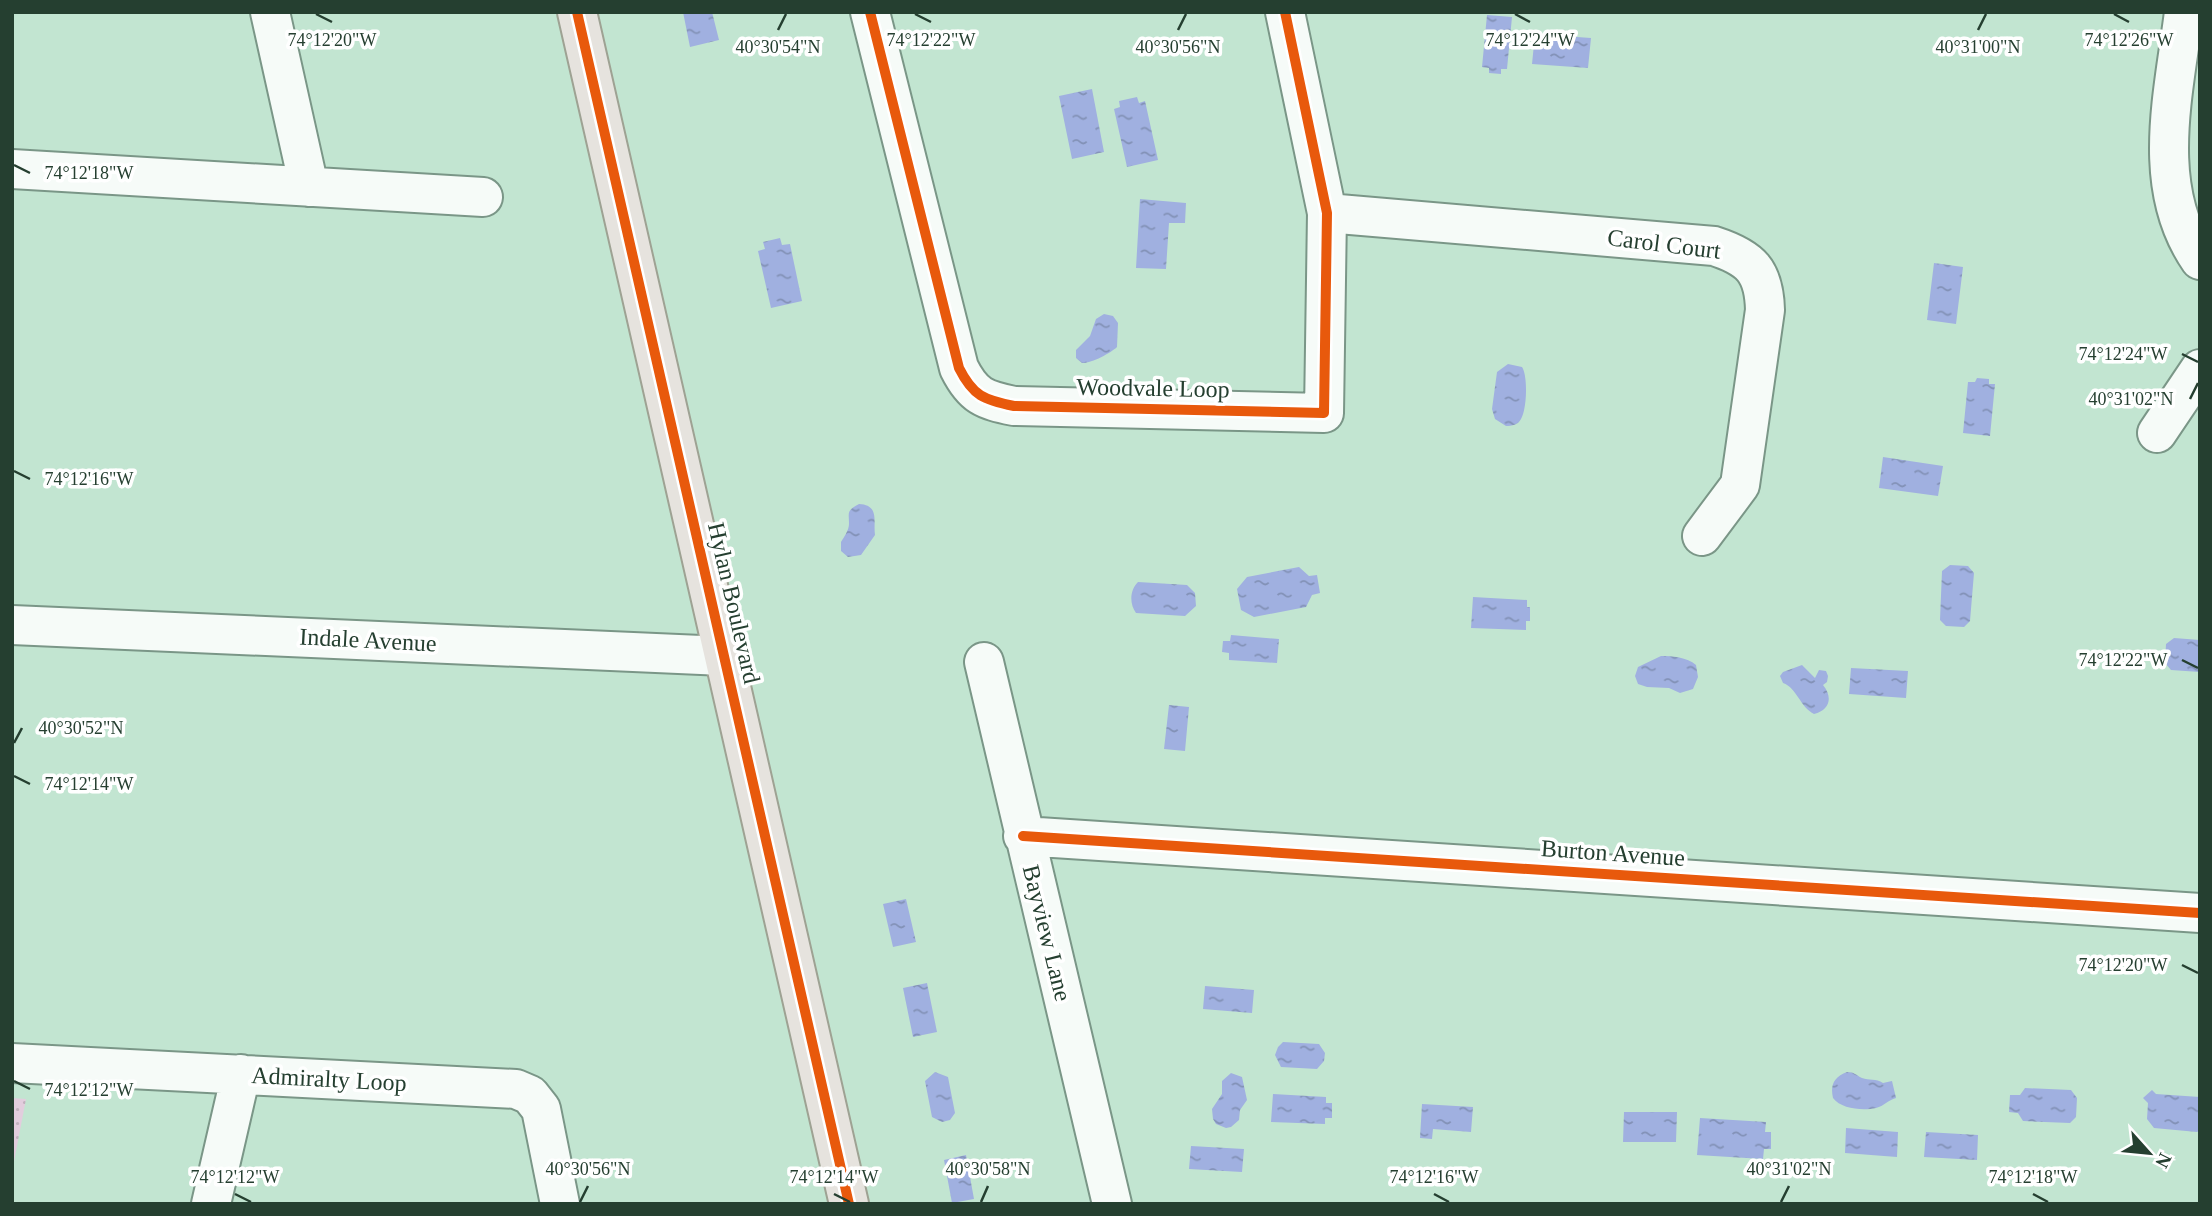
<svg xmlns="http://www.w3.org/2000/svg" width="2212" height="1216" viewBox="0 0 2212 1216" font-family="'Times New Roman',serif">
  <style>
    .grass { fill: url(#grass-dots) }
    .water { fill: url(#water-ripples) }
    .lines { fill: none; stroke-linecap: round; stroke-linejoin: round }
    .street-casing { stroke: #7a9687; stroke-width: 42 }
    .primary-casing { stroke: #9ea293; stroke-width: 42 }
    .street { stroke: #f6fbf8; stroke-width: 38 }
    .primary { stroke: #e6e3de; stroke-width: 38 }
    .cycleway-casing { stroke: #fff; stroke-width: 15 }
    .cycleway { stroke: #e8590c; stroke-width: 10 }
    .ticks { fill: none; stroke: #253f30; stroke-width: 2.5 }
    .labels { text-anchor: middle; stroke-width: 7; stroke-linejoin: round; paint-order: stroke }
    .street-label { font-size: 24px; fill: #253f30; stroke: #fff }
    .ticks-label { font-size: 18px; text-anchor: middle; fill: #253f30; stroke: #fff; stroke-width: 7; stroke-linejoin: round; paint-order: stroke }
  </style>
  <defs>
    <pattern id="grass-dots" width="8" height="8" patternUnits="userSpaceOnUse" patternTransform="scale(1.75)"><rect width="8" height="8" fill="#e2cddd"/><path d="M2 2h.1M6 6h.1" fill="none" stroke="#c2b1be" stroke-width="1.8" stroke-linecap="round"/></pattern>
    <pattern id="water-ripples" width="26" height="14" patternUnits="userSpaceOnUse" patternTransform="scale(1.75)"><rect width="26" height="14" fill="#a0b0e0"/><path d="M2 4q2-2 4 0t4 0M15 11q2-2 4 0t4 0" fill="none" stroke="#8291b6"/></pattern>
  </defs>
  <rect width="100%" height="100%" fill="#c2e5d1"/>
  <path class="grass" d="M12 1098 26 1099 12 1172Z"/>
  <path class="water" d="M683 12H712L719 40 690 47Z
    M1487 15 1512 17 1507 69H1501V74L1489 73V68L1482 67Z
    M1535 34 1591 38 1588 68 1532 64Z
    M1092 89 1104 152 1072 159 1059 96Z
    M1137 97 1139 103 1145 101 1158 160 1127 167 1114 109 1120 107 1119 101Z
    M1140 199 1186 203 1185 223H1169L1166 269 1136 268Z
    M780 238 782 245 790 244 802 301 771 308 758 251 765 249 763 242Z
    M1934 263 1963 267 1956 324 1927 320Z
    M1104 314 1113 316 1118 323 1117 347C1111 353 1090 364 1082 363L1076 358V350L1090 336 1096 319Z
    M1508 364 1522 367C1528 376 1527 409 1521 419 1518 425 1512 426 1506 426L1495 419 1492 409 1497 372Z
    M1977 378 1989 379V384H1995L1990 436 1963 433 1968 382H1975Z
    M1883 457 1943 466 1938 496 1879 488Z
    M859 504C880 505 873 522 875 535L861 555 848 557 841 551V542C844 537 849 530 849 524 849 512 846 511 859 504Z
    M1950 565 1968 566 1974 573 1970 621 1964 627 1946 626 1940 620 1942 571Z
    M1299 567 1309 576 1317 575 1320 593 1312 595 1306 607 1254 617 1241 610 1237 589 1247 577Z
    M1138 582 1187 585 1195 593 1196 606 1185 616 1136 613C1129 603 1130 590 1138 582Z
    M1473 597 1527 600V607H1530V621H1526V630L1471 628Z
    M1231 635 1279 639 1277 663 1229 660V653L1222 652 1223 641H1230Z
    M2174 638 2200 640V672L2171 670 2165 663 2166 644Z
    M1661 656C1672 656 1687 657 1696 665L1698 677 1693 689 1680 693 1669 688 1647 687 1638 684 1635 676 1638 667Z
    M1802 665 1815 678 1819 670 1826 671 1828 676 1827 682 1823 685C1833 697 1830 710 1814 714 1800 707 1797 688 1783 683L1780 676 1783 672Z
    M1851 668 1908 671 1906 698 1849 694Z
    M1169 705 1189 707 1185 751 1164 749Z
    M906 899 916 942 893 947 883 904Z
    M927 983 937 1032 913 1037 903 988Z
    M1205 986 1254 990 1252 1013 1203 1009Z
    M1283 1042 1319 1044 1325 1053 1324 1061 1317 1069 1281 1067 1275 1055 1278 1047Z
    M935 1072 948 1077 955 1113 950 1120 942 1122 932 1117 925 1081Z
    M1847 1072C1854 1072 1856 1075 1862 1078 1869 1081 1876 1078 1883 1083L1892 1081 1896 1098C1888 1100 1884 1106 1876 1108 1863 1111 1841 1109 1833 1098 1830 1085 1834 1077 1847 1072Z
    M1231 1073 1242 1077 1247 1100 1240 1110 1239 1120 1231 1127 1226 1128 1216 1124 1213 1119 1212 1109 1222 1094V1081Z
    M2025 1088 2071 1090 2077 1098 2076 1117 2070 1123 2023 1121 2018 1113 2009 1112 2010 1095H2020Z
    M2152 1090 2156 1094 2200 1097V1130L2197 1132 2154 1128 2147 1119 2148 1103 2143 1098Z
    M1273 1094 1326 1097V1103H1332V1118H1325V1124L1271 1122Z
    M1422 1104 1473 1107 1471 1132 1433 1129 1432 1139 1420 1138Z
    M1624 1112H1677L1676 1142H1623Z
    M1700 1118 1766 1122 1765 1132H1771V1149H1764L1763 1159 1697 1155Z
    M1846 1128 1898 1132 1897 1157 1845 1153Z
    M1926 1132 1978 1135 1977 1160 1924 1157Z
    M1191 1146 1244 1149 1242 1172 1189 1169Z
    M966 1155 974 1199 952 1203 944 1160Z"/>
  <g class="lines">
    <g class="street-casing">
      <path id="street" d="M270 12 309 187
        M870 12 959 368C973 396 984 400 1014 406L1324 413 1327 213 1285 12
        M2184 12C2174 93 2149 187 2200 260
        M12 169 483 197
        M1327 213 1714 246C1751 258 1764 271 1765 310L1740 485 1702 536
        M2157 433 2200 369
        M12 625 724 656
        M984 662 1112 1204
        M1023 836 2200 913
        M12 1063 516 1089 530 1095 541 1109 560 1204
        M211 1204 241 1074"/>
    </g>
    <g class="primary-casing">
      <path id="primary" d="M577 12 849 1204"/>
    </g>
    <use href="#street" class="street"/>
    <use href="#primary" class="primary"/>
    <g class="cycleway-casing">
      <path id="cycleway" d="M577 12 849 1204
        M870 12 959 368C973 396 984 400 1014 406L1324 413 1327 213 1285 12
        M1023 836 2200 913"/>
    </g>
    <use href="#cycleway" class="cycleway"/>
  </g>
  <path class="ticks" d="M316 14 332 22M915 14 931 22M1515 14 1530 22M2114 14 2129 22M778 30 786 14M1178 30 1186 14M1978 30 1986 14M14 165 30 173M2182 354 2198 362M2190 399 2198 383M14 471 30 479M2182 660 2198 668M14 743 22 728M14 776 30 784M2182 965 2198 973M14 1081 30 1089M235 1194 251 1202M834 1194 850 1202M1434 1194 1449 1202M2033 1194 2048 1202M580 1202 588 1186M981 1202 988 1186M1781 1202 1789 1186"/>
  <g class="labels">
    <g class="street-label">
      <text transform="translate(1664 244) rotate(7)" y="8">Carol Court</text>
      <text transform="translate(1153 388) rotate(1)" y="8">Woodvale Loop</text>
      <text transform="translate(734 603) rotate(77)" y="8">Hylan Boulevard</text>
      <text transform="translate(368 640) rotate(3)" y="8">Indale Avenue</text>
      <text transform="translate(1613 853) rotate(4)" y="8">Burton Avenue</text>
      <text transform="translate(1047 933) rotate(76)" y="8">Bayview Lane</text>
      <text transform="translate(329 1079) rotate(3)" y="8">Admiralty Loop</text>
    </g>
  </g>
  <g class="ticks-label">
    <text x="332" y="46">74°12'20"W</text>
    <text x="931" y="46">74°12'22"W</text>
    <text x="1530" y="46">74°12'24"W</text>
    <text x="2129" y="46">74°12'26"W</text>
    <text x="778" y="53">40°30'54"N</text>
    <text x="1178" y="53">40°30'56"N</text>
    <text x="1978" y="53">40°31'00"N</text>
    <text x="89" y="179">74°12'18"W</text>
    <text x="2123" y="360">74°12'24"W</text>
    <text x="2131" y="405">40°31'02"N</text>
    <text x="89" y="485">74°12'16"W</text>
    <text x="2123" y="666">74°12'22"W</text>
    <text x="81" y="734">40°30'52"N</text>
    <text x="89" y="790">74°12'14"W</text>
    <text x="2123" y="971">74°12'20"W</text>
    <text x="89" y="1096">74°12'12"W</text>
    <text x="588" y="1175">40°30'56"N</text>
    <text x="988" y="1175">40°30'58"N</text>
    <text x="1789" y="1175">40°31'02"N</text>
    <text x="235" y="1183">74°12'12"W</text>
    <text x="834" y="1183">74°12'14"W</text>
    <text x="1434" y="1183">74°12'16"W</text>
    <text x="2033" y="1183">74°12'18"W</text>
  </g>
  <rect width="2212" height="1216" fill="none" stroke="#253f30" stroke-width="28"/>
  <g transform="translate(2149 1153) rotate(117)" stroke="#ffffff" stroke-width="5" paint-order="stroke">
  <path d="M0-5L12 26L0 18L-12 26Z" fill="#253f30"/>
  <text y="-10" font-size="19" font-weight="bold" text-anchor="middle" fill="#253f30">N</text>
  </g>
</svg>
